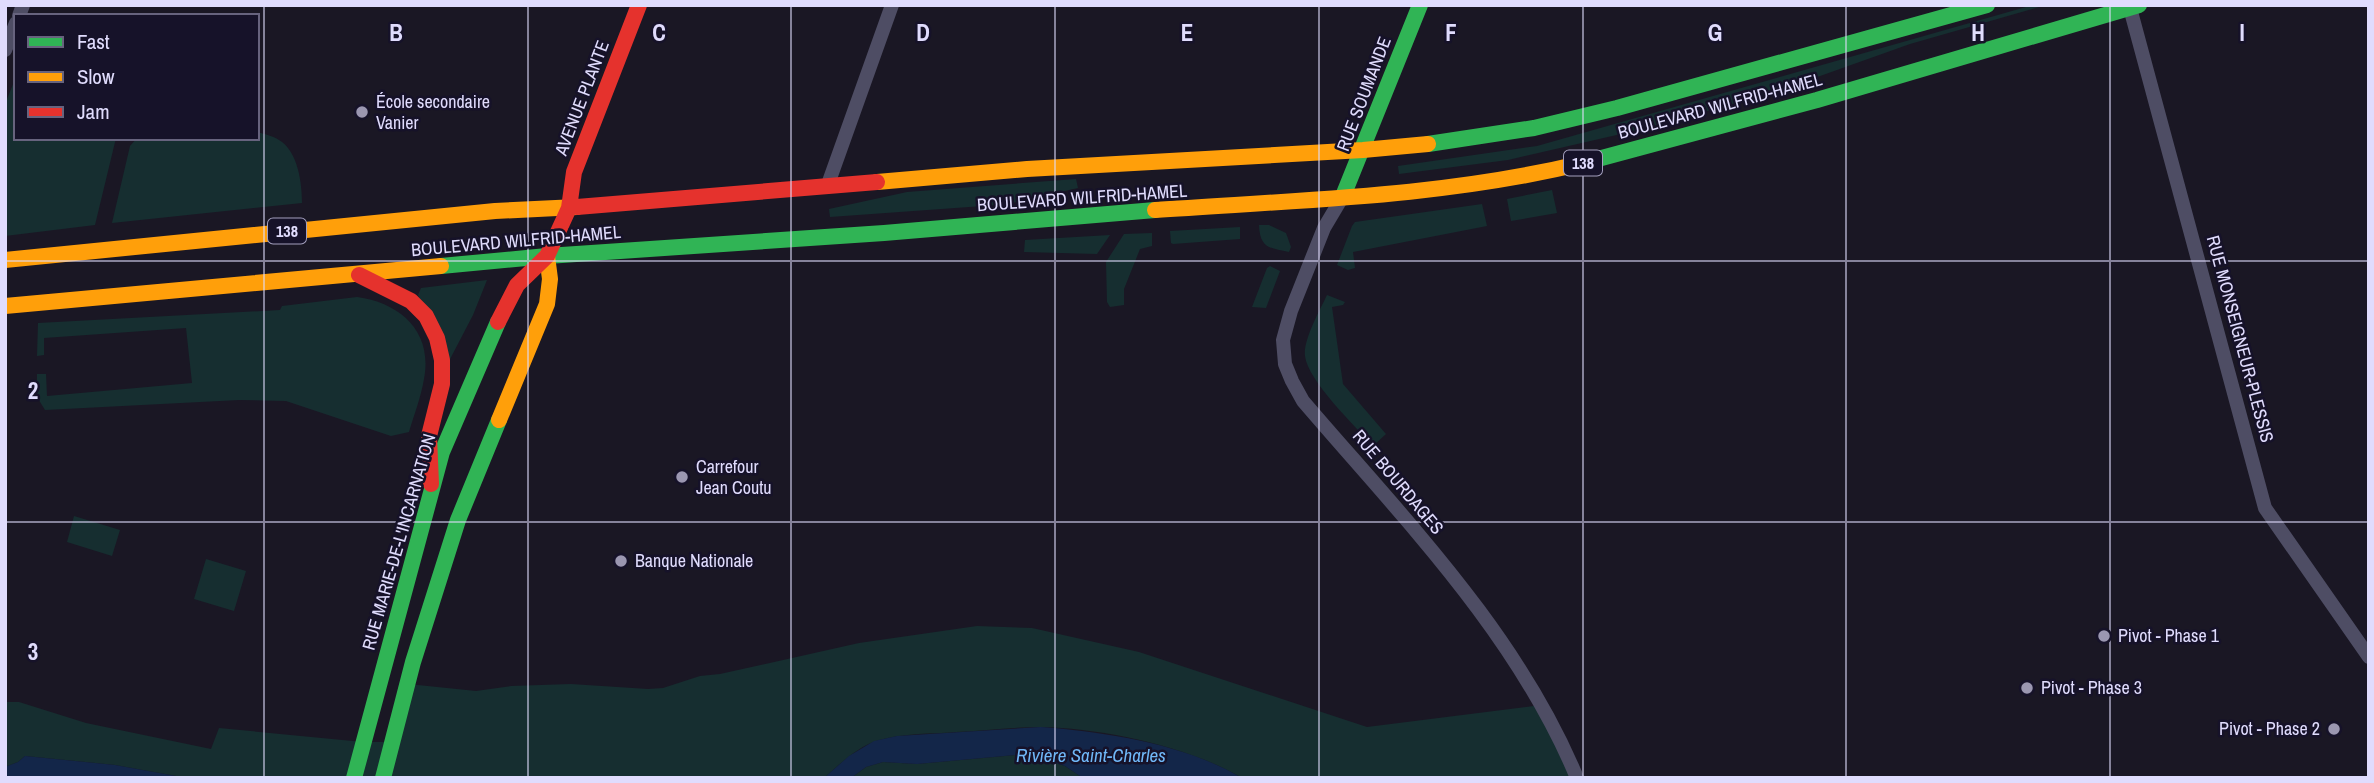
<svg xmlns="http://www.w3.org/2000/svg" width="2374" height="783" viewBox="0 0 2374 783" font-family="'Archivo Narrow',sans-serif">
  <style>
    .green { fill: #162e30 }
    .water { fill: #132649 }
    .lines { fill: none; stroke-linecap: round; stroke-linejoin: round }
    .street { stroke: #4e4d64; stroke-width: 14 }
    .fast { stroke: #30b455; stroke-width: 16 }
    .slow { stroke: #ff9f0a; stroke-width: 16 }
    .jam { stroke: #e5322d; stroke-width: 16 }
    .grid { fill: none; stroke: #e0dcfd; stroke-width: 2; stroke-opacity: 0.55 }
    .poi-dot { fill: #9b97b1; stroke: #161229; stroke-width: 2.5 }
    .labels { text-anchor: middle; stroke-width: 5; stroke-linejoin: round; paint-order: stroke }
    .shield { fill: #161229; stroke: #a39fbd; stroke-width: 2 }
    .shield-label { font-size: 16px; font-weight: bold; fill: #e0dcfd }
    .street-label { font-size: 18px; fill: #e0dcfd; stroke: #161229 }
    .poi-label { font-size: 18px; fill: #e0dcfd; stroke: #161229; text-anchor: start }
    .water-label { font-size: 19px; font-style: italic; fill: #70b7f7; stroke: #161229 }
    .grid-label { font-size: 23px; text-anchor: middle; font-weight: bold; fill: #e0dcfd; stroke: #161229; stroke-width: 5; stroke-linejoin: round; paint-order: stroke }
  </style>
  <rect width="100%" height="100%" fill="#1a1724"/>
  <path class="green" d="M2033 5H2046L1910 44 1775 92 1647 128 1508 160 1399 174 1398 166 1537 146Z
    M16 77V138H116L95 225 5 236V104Z
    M257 132C264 134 273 136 279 140 298 151 302 183 302 203L112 223 130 146 137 138H257Z
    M1076 179 1078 188 1012 203 983 206 830 217 829 209 907 192Z
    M1552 190 1557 213 1511 221 1507 199Z
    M1482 204 1487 226 1353 252 1355 268 1348 270 1337 265 1352 226 1355 222Z
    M1259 225H1269L1286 233 1291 247 1289 252C1269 248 1260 248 1259 225Z
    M1240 227V239L1173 244 1171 243 1170 231Z
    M1152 233V246L1140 249 1124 289V305L1110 307 1107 302 1106 262 1124 234Z
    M1110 235 1097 254 1024 252 1025 240Z
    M1270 266 1280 271 1266 308 1252 307 1267 268Z
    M487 280 473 315 448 363 418 295 421 288Z
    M1327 295 1345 302 1343 305 1332 307 1343 384 1386 434 1373 446C1355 426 1308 381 1305 356 1303 340 1320 310 1327 295Z
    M357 297C401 303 433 332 424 379 421 397 414 415 409 432L391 436 286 401 239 400 45 410 37 397V374H46L47 396 192 383 186 328 44 338V355L37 356 38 323 280 310 282 306Z
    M74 516 120 530 112 556 67 542Z
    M206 559 246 571 234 611 194 599Z
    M977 626 1032 628 1139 652 1367 727 1542 705 1577 778H1242C1190 747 1102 728 1041 727 1013 727 984 731 956 732 930 734 901 733 876 741 857 747 839 765 824 778H187L115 765 25 756 18 762 5 767V702H19L86 723 211 749 219 728 363 742H392L408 684 476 691 511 686 571 684 648 689 663 688 700 676 720 674 859 643Z
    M1027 754 1065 766 1083 778H851L866 767 883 762 917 764Z"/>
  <path class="water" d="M1041 727C1106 732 1185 744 1242 778H1083L1065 766 1027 754 917 764 883 762 866 767 851 778H824L849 756 874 741 897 736Z
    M25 756 115 765 187 778H5V767L18 762Z"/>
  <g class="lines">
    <path class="street" d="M2130 8 2265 508 2369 657
      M19 16 23 5
      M5 50 16 23
      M827 187 892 5
      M1343 196 1324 228 1291 311 1283 340 1285 364 1292 381 1303 401C1404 519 1517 633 1577 778"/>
    <path class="fast" d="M1428 144 1534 128 1617 108 1987 5
      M1583 163 1817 100 2139 5
      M1343 196 1420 5
      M441 266 547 256 884 233 1155 210
      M354 778 442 452 498 322
      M383 778 413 662 458 520 499 420"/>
    <path class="slow" d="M877 182 1027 169 1363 150 1428 144
      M1155 210C1298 200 1443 197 1583 163
      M5 260 495 211 577 207
      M5 306 441 266
      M499 420 547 304 550 279 547 256"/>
    <path class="jam" d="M577 207 877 182
      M359 275 411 301 426 316 437 338 442 360V384L429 436 431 484
      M498 322 517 285 547 256 569 208 574 172 639 5"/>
  </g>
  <path class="grid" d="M264 5V778M528 5V778M791 5V778M1055 5V778M1319 5V778M1583 5V778M1846 5V778M2110 5V778M5 261H2369M5 522H2369"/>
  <g class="poi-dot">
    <circle cx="362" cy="112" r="7"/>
    <circle cx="682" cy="477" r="7"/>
    <circle cx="621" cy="561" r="7"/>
    <circle cx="2104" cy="636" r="7"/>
    <circle cx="2027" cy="688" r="7"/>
    <circle cx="2334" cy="729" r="7"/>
  </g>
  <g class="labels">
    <g class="shield">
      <rect x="1564" y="150.5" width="38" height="25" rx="5"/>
      <rect x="268" y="218.5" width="38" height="25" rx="5"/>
    </g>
    <g class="shield-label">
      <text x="1583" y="169">138</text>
      <text x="287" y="237">138</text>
    </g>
    <g class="street-label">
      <text transform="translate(1364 94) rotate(-69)" y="6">RUE SOUMANDE</text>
      <text transform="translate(582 98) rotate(-69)" y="6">AVENUE PLANTE</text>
      <text transform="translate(1720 106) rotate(-15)" y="6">BOULEVARD WILFRID-HAMEL</text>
      <text transform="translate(1082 198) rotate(-4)" y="6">BOULEVARD WILFRID-HAMEL</text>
      <text transform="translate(516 241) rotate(-5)" y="6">BOULEVARD WILFRID-HAMEL</text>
      <text transform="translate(2240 339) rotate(75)" y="6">RUE MONSEIGNEUR-PLESSIS</text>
      <text transform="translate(1398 482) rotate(50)" y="6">RUE BOURDAGES</text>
      <text transform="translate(399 542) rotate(-74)" y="6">RUE MARIE-DE-L'INCARNATION</text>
    </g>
    <g class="poi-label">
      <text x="376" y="108">École secondaire<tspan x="376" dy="21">Vanier</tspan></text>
      <text x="696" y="473">Carrefour<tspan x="696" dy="21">Jean Coutu</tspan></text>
      <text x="635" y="567">Banque Nationale</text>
      <text x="2118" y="642">Pivot - Phase 1</text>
      <text x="2041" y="694">Pivot - Phase 3</text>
      <text x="2320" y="735" text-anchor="end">Pivot - Phase 2</text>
    </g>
    <g class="water-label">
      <text x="1091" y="762">Rivière Saint-Charles</text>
    </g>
  </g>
  <g class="grid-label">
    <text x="396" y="41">B</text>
    <text x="659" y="41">C</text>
    <text x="923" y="41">D</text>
    <text x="1187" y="41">E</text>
    <text x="1451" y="41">F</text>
    <text x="1715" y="41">G</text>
    <text x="1978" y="41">H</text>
    <text x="2242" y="41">I</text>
    <text x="33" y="399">2</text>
    <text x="33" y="660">3</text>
  </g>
  <rect width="2374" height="783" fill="none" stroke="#e0dcfd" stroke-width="14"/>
  <rect x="14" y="14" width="245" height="126" fill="#161229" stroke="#67637e" stroke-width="2"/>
  <rect x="28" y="37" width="35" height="10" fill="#30b455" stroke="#67637e" stroke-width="2"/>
  <text x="77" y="49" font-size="21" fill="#e0dcfd">Fast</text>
  <rect x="28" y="72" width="35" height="10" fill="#ff9f0a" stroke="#67637e" stroke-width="2"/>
  <text x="77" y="84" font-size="21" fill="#e0dcfd">Slow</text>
  <rect x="28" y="107" width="35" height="10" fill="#e5322d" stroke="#67637e" stroke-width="2"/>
  <text x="77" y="119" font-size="21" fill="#e0dcfd">Jam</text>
</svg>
